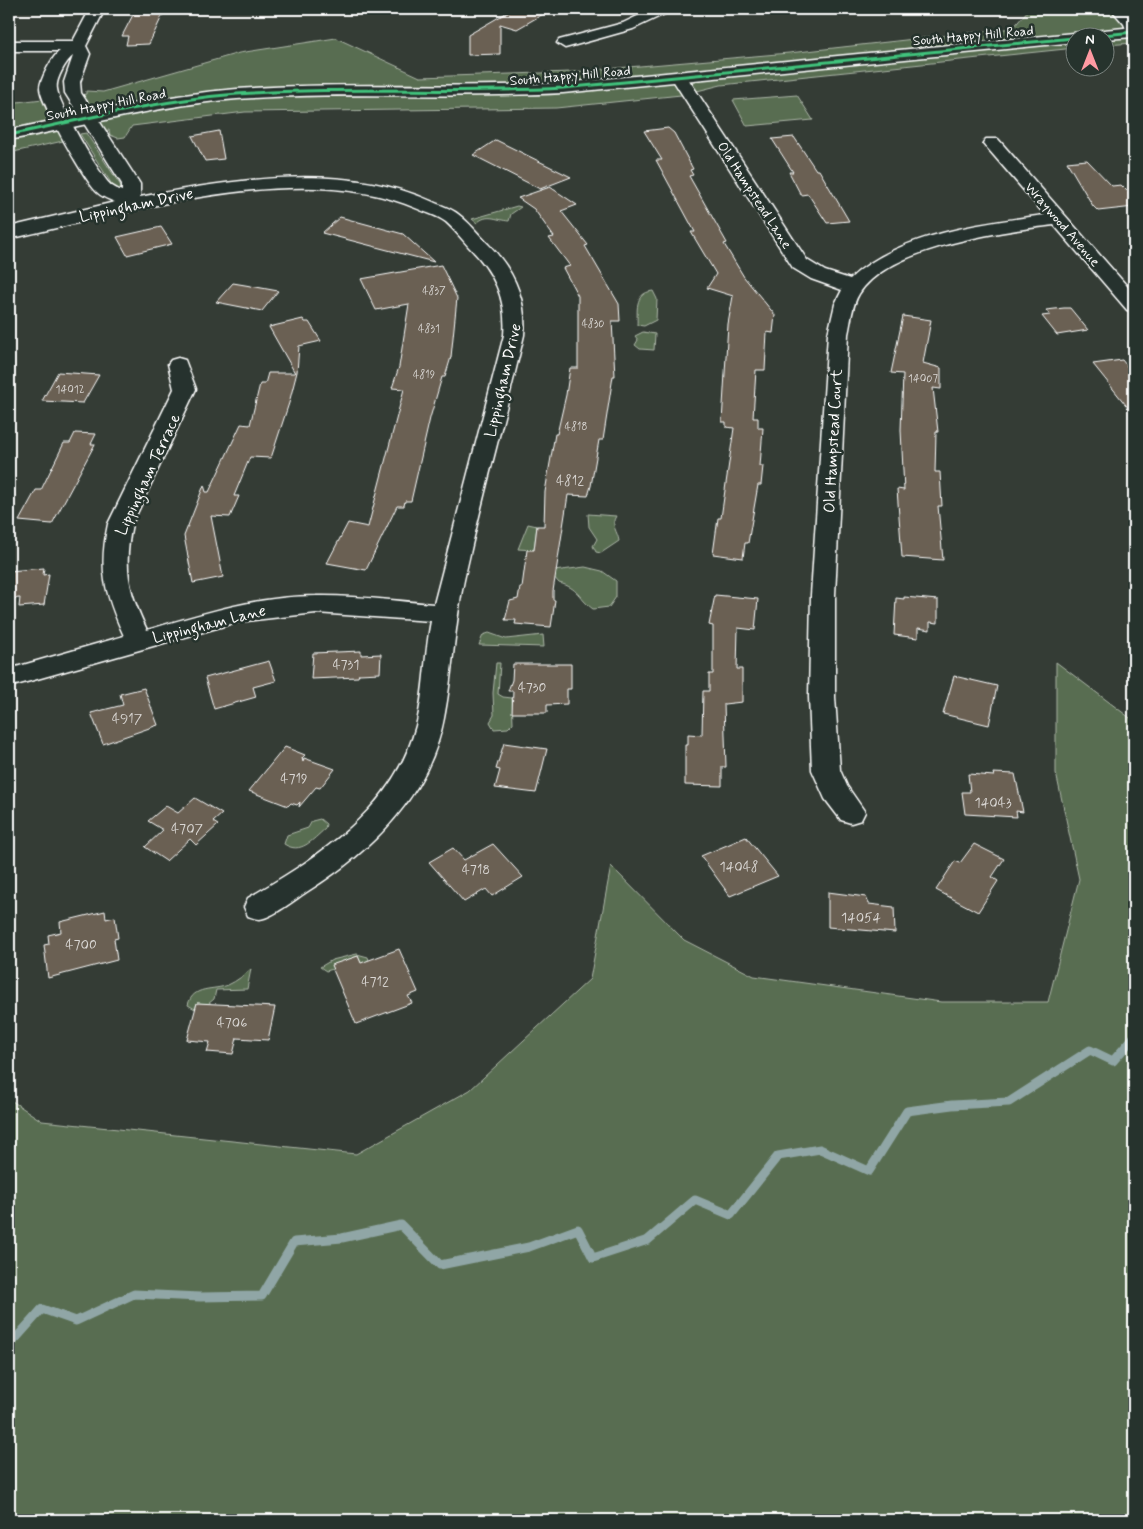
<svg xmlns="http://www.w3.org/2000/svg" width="1143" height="1529" viewBox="0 0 1143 1529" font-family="Mynerve,sans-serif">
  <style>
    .green { fill: #586d51; stroke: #acb6a8 }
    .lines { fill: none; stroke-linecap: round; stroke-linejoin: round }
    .stream { stroke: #90a6a6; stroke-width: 9 }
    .building { fill: #6a6053; stroke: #fff }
    .minor-casing { stroke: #fff; stroke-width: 3 }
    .tertiary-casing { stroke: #fff; stroke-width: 3 }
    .minor { fill: #26332d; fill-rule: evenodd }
    .tertiary { fill: #26332d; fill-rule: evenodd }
    .cycleway-casing { stroke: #26332d; stroke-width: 5 }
    .cycleway { stroke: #40c37c; stroke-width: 3 }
    .labels { text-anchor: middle; stroke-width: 5; stroke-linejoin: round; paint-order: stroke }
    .far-number-label { font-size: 11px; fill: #dad7d4 }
    .far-street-label { font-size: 14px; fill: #fff; stroke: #26332d }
    .number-label { font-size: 14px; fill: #dad7d4 }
    .street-label { font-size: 16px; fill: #fff; stroke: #26332d }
  </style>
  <rect width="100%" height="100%" fill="#343c35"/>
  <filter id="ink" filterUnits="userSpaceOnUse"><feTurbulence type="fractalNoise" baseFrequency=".02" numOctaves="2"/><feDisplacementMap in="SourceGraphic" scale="10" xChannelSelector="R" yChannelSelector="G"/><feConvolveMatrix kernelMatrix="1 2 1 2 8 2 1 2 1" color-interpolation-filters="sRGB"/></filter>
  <g filter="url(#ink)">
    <path class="green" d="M1029 9H1134V43L1106 45V38H1076L1075 48 721 85 681 95 556 108 245 112 132 126 125 137 118 138 110 135 109 130 98 132 74 96 86 94V91L103 92 239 53 336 38 420 77 571 72 789 53 1013 28Z
      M797 95 813 120 747 126 733 100Z
      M51 98 72 139 9 153V103Z
      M86 133 123 189 121 191H116L80 134Z
      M517 206 521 207 511 214 509 221C496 220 487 213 477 223L472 219Z
      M653 291 657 299 656 320 644 326 637 325C638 312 633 293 653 291Z
      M643 332 655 334 654 350 640 349 635 345 638 340 635 336Z
      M588 514 616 516C610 525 618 532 619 541L601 553 596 552 593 546 597 539 589 527Z
      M528 524 537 526 534 550 518 549Z
      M585 567 602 571 616 581V597L609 607 593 609C578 598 579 588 559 583L553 576 554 571Z
      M489 633 506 639 543 635 544 647 479 645 483 635Z
      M1056 662 1134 721V1520H9V1099L42 1121 356 1154 470 1090 590 979 611 866 684 940 754 976 941 1002H1048L1079 879 1056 773Z
      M496 663H500L498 694 503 697 512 698 513 723 508 728 494 729 490 722 494 715 493 693Z
      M320 819 326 824 325 829C312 840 301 855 284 844L287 835 308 828 312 821Z
      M357 954 368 957 370 964 363 967 358 956 332 965 333 969 326 971 320 967 332 960Z
      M251 969 247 989 216 990 214 999 208 1004 197 1003 195 1009 188 1005C193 985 213 991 228 985 237 981 244 975 251 969Z"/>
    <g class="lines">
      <path class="stream" d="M9 1346 42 1309 76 1321 134 1294 200 1297 262 1296 294 1242 342 1238 401 1225 440 1265 529 1247 578 1229 593 1258 648 1240 695 1200 731 1215 778 1156 820 1149 869 1171 907 1111 952 1105 1009 1102 1090 1050 1113 1061 1134 1037"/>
    </g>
    <path class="building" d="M136 9H163L162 12H164L149 44 126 45 128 36H122Z
      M513 9H552L517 29 500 24V54L468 55V35Z
      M668 128 674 133 693 169 690 170 693 175 689 176 727 243 724 244 744 277 775 315 773 333 767 332 765 370H756L753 418H758V428H763L760 466H763L761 485H758L748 543H745L743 558 713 554 718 518H721L734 428 726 427V422H722L728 324 733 296 707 288 716 274 691 232H695L656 160H662L644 131Z
      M219 131 224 159 205 161 192 136Z
      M794 137 816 170H819L849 221 827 223 808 194 801 195 789 172H793L772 139Z
      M496 140 571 177 540 189 473 155Z
      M1087 160 1112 186 1121 185 1134 198V207L1098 211 1093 206 1067 162Z
      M550 187 577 205 561 211 588 245 585 246 619 304 620 321H612L615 376H613L603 440H599L591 486 588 496 568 495 553 591V600H555L551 627 515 624 516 620H505L510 601 518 599 520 587H522L527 550H534L537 526H544L545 492 555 434H557L566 395 570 368H578V296L563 268 570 266 549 238 554 237 534 209 518 198Z
      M340 217 403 234 434 262 322 233Z
      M161 227 172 244 127 255 117 237Z
      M441 265 457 298 451 357 445 377H442L430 418 411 501H405L404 506H397L366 570 327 563 348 523 368 527 404 389 392 388 399 367 409 304 376 310 361 279Z
      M233 283 245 285 278 291 262 311 216 302Z
      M1064 308H1070L1088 330 1057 335 1042 316 1050 315 1046 310Z
      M903 316 931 320 923 363 941 368V389L933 388 938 432H936L935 472H940L942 506H938L943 560 902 557 897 489 904 490 901 430 903 374 891 373Z
      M303 319 305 322H309L321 341 299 346 297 372 289 403 271 458 250 457 234 496H239L230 517 211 516 223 577 193 583 184 536 204 485 206 492H209L241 424 250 425 260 384H265L268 373H295L269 327Z
      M1122 360 1134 375V415L1093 364Z
      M58 372 99 375 83 403 42 401Z
      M75 433 96 434 91 444H95L52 524 19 521 36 490H41L64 443H70Z
      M44 568 43 575 49 574 44 605 19 607 20 598 9 599V571Z
      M715 595 758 599 755 630 738 628 737 669H742V702L724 704 726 767H722V786L685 785V745H688V734L702 735 703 691H709V674H713V626L709 625Z
      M904 597 938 600V623L930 622V630L918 628V638L894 635 896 598 904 599Z
      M361 651V655L381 654 380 673 359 674 358 677 311 679 313 653Z
      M269 661 276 681 253 687 256 697 214 709 205 678Z
      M513 664H571V689H567V704L547 705V713H512L513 691H508L512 680Z
      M954 676 997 686 989 725 943 714Z
      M144 688 158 725 103 744 91 713 123 705 120 694Z
      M504 743 547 749 536 793 495 788 500 770 496 769Z
      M285 747 305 755 302 758 303 762 304 758 335 769 320 788 316 787 299 807 300 802 297 805 291 803 288 806 249 791Z
      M993 773 1015 774 1023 812 1016 811 1017 817 965 814 962 792H970L968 774 994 776Z
      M195 798 222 814 213 822 218 825 196 845 190 839 166 861 145 847 163 830 148 821 166 806 178 813Z
      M746 837 778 876 730 896 701 856Z
      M493 844 523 877 492 896 486 889 464 902 429 862 453 848 464 860Z
      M974 844 1004 859 992 877 998 881 978 912 936 890 955 861 960 863Z
      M828 892 866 897 869 904 894 907 895 933 828 927Z
      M105 911 106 919 115 917 118 938 114 939 117 960 48 978 44 945 49 944 48 935 61 932 60 922Z
      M399 949 418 992 408 996 412 1003 356 1024 331 965 358 956 361 963Z
      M197 1003 275 1007 268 1040 237 1038 233 1054 207 1052 210 1042 187 1040Z"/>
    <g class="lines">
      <g class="minor-casing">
        <path id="minor" d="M90 9H105L86 46 90 54 80 82 81 93 140 184V197C234 180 340 161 431 201 439 205 451 208 458 214 469 222 478 234 488 244 513 269 527 299 524 335 505 417 482 498 464 580 454 627 453 672 444 718 430 794 371 852 308 891 297 898 271 919 259 919 256 919 251 917 248 916L244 907 248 898C318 857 394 810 416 726 425 692 424 655 431 621L316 613 238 622 9 687V669L124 636C105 594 98 570 108 524L174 389 168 364 171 360 178 358 185 360 196 389 132 524C123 567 128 591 147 630 202 614 257 596 316 596 355 595 395 601 434 604L504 335C507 299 494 272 469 247 462 239 454 229 446 222 438 216 427 213 418 209 301 157 129 213 9 239V227L115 202C110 200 102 197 98 193 86 183 40 102 40 88 40 80 53 55 60 51H9V41H73ZM73 56 64 82 65 93 122 184V191C119 190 115 188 112 186 100 177 59 105 57 89 55 80 66 61 73 56Z
          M652 9H672L669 12 633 29 565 48 557 43 559 40 623 23Z
          M1111 9H1126L1134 17V36L1128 34 1124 24Z
          M679 72 687 77 807 260 825 271 850 279C897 234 983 223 1045 215L983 143 986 139H998L1134 294V312L1127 310 1054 225C1003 231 888 247 859 294 852 305 851 321 848 334L835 595V697L840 770 847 786 865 812 861 820 851 823 841 820 825 799 812 770 809 697 811 595 828 334 835 304 842 290 811 279 793 268 671 77Z"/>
      </g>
      <g class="tertiary-casing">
        <path id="tertiary" d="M1134 27V37L1106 39V38H1076V42L563 93C454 99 345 91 237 99 159 105 85 126 9 140V130C84 114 160 95 237 89 345 81 454 89 563 83Z"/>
      </g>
      <use href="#minor" class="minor"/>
      <use href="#tertiary" class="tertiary"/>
      <g class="cycleway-casing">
        <path id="cycleway" d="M9 135C84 119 160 100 237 94 345 86 454 94 563 88L1134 32"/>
      </g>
      <use href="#cycleway" class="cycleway"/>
    </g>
  </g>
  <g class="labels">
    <g class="far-number-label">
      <text x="434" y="294">4837</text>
      <text x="593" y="327">4830</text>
      <text x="429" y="332">4831</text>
      <text x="424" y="378">4819</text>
      <text x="923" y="382">14007</text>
      <text x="70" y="393">14012</text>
      <text x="576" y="430">4818</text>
    </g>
    <g class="far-street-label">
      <text transform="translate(973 35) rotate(-5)" y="5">South Happy Hill Road</text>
      <text transform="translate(570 75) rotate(-5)" y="5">South Happy Hill Road</text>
      <text transform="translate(106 104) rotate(-11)" y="5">South Happy Hill Road</text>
      <text transform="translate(755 195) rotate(57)" y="5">Old Hampstead Lane</text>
      <text transform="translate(1063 224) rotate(49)" y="5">Wraywood Avenue</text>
    </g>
    <g class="number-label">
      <text x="570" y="485">4812</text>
      <text x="346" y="669">4731</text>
      <text x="532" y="692">4730</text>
      <text x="127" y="723">4917</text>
      <text x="294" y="783">4719</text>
      <text x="993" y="807">14043</text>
      <text x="187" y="833">4707</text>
      <text x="739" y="871">14048</text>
      <text x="476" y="874">4718</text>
      <text x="861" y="922">14054</text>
      <text x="81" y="949">4700</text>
      <text x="375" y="986">4712</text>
      <text x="232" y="1027">4706</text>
    </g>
    <g class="street-label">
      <text transform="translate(136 204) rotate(-12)" y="6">Lippingham Drive</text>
      <text transform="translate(502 380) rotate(-77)" y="6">Lippingham Drive</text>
      <text transform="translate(832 441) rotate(-87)" y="6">Old Hampstead Court</text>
      <text transform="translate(147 474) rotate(-65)" y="6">Lippingham Terrace</text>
      <text transform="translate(209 623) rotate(-14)" y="6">Lippingham Lane</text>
    </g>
  </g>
  <rect width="1143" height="1529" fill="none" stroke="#26332d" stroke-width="30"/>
  <rect x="15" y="15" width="1113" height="1499" fill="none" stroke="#fff" stroke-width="2" filter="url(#ink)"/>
  <g transform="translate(1090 52)"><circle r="24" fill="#26332d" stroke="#7d8581"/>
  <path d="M0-4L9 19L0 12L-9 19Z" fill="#ff9aa2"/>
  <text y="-8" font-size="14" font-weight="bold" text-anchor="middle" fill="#ffffff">N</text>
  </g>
</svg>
